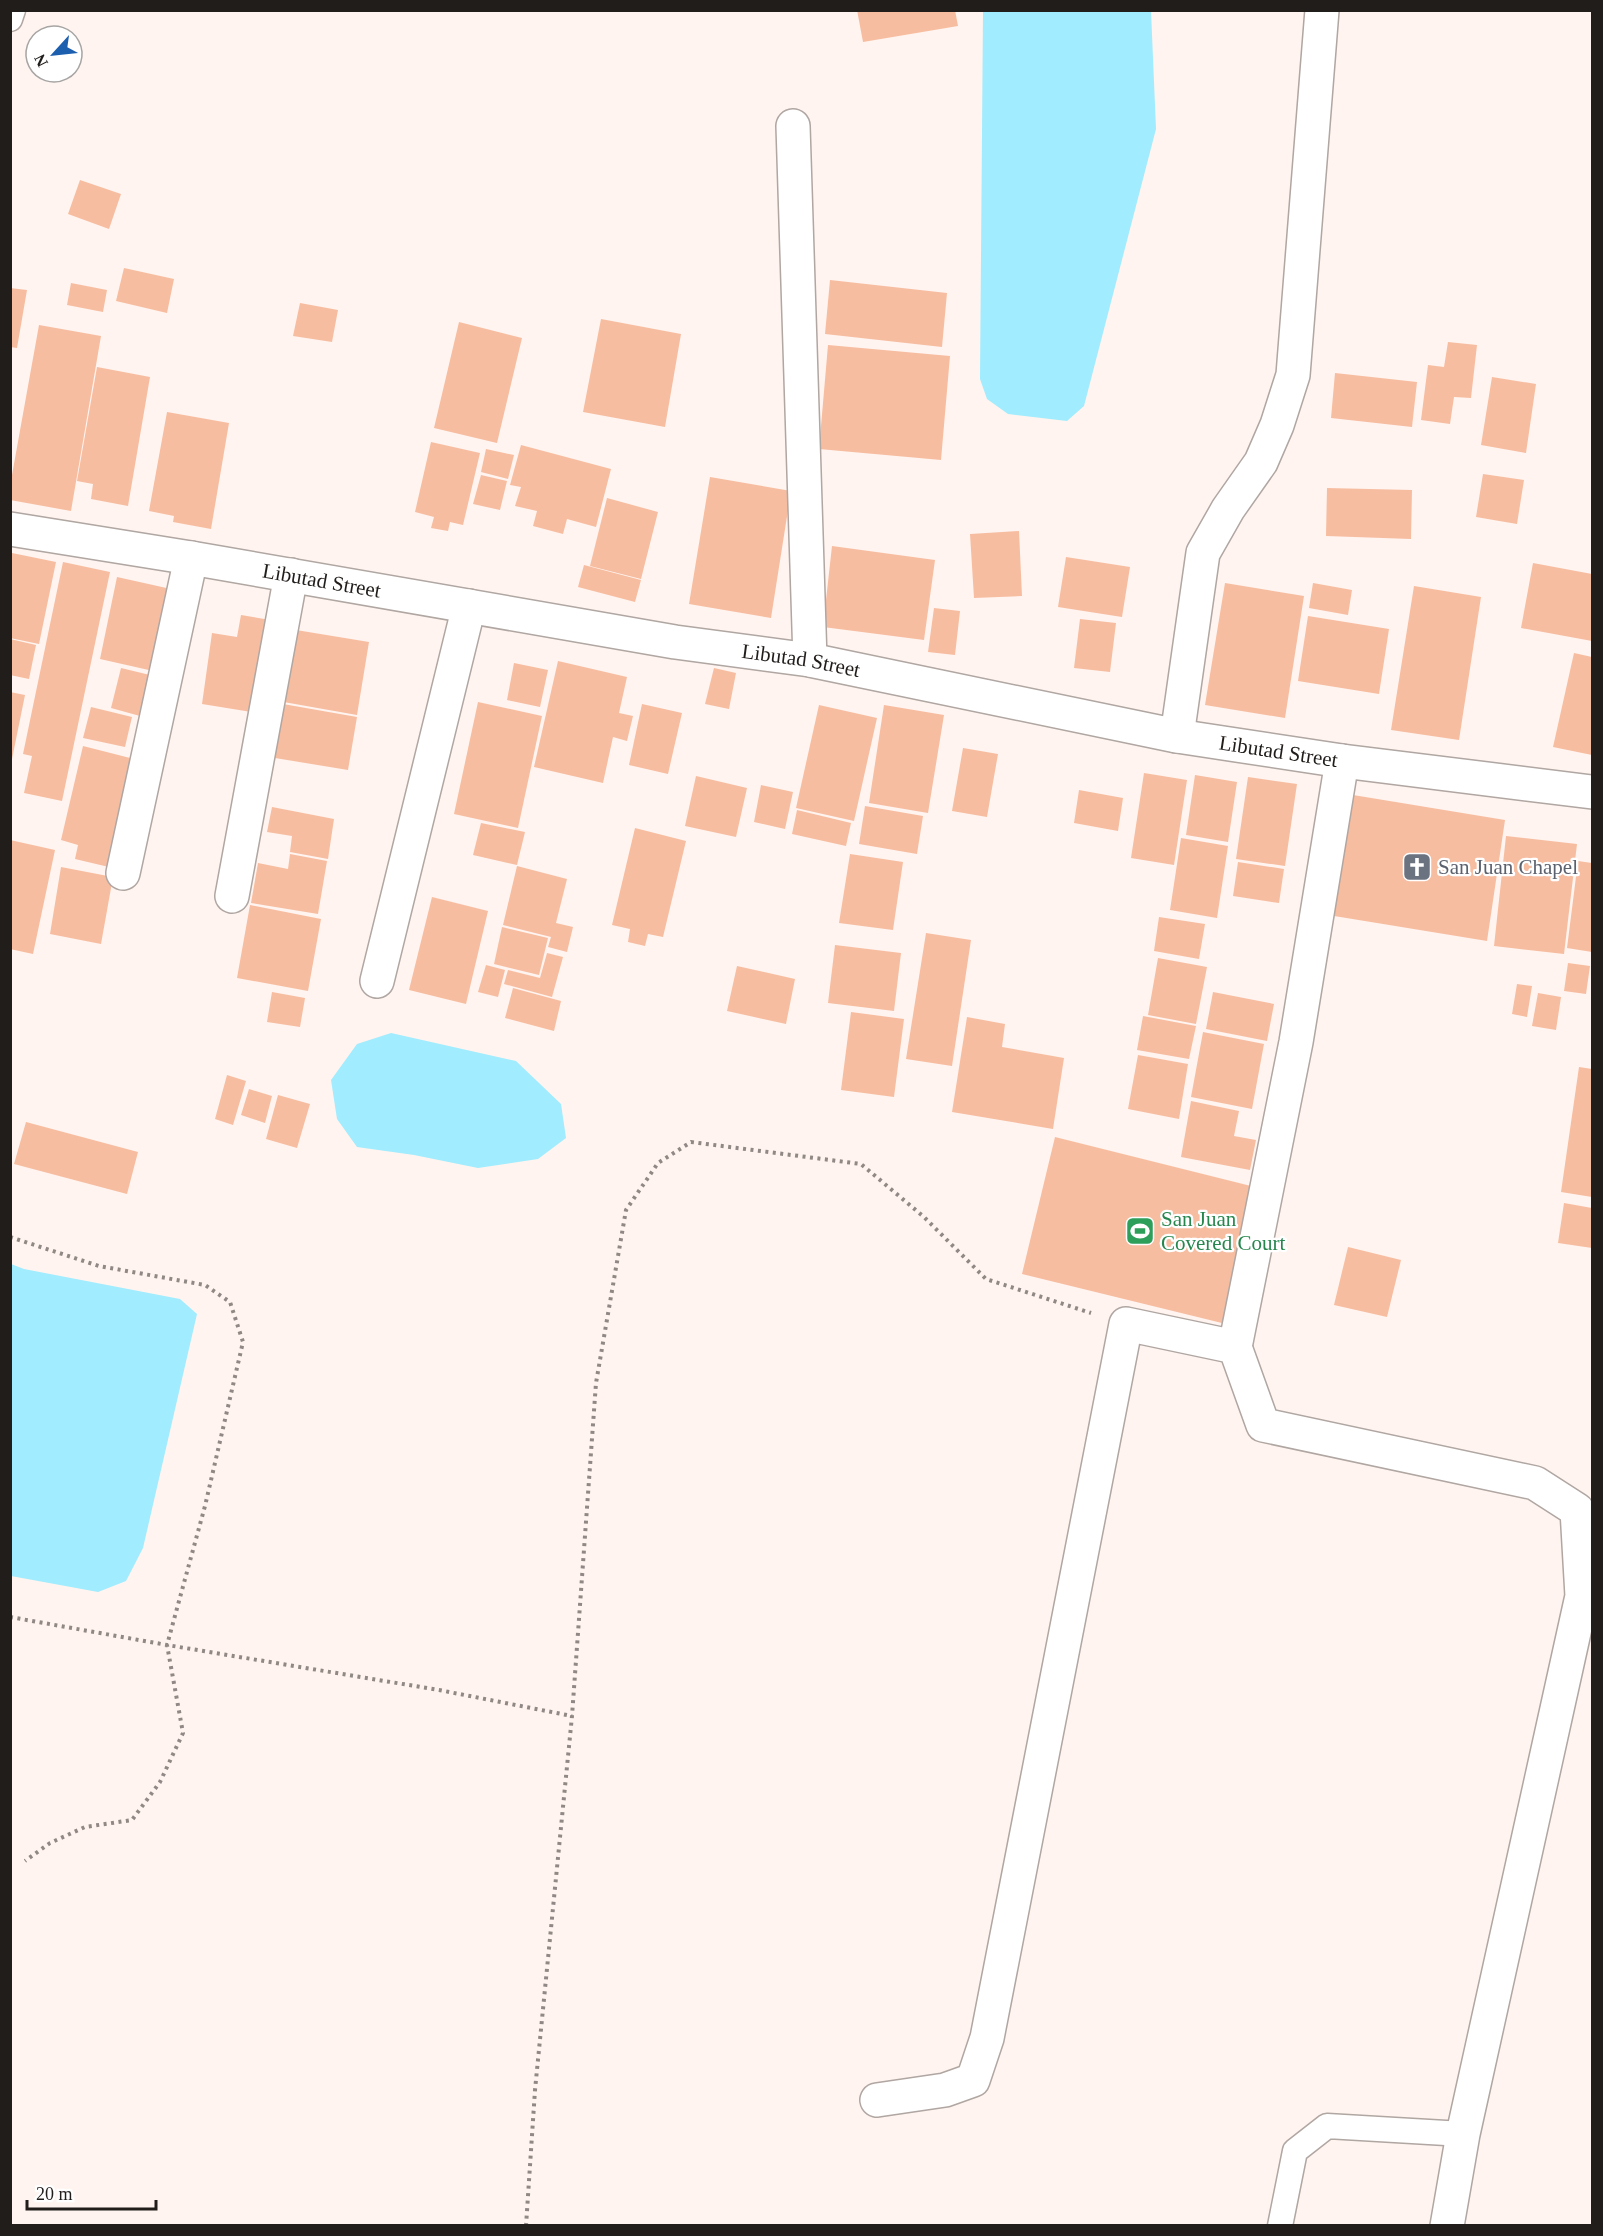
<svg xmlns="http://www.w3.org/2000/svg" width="1603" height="2236" viewBox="0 0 1603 2236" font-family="Georgia,serif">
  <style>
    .water { fill: #a1ecfe }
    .building { fill: #f7bda1 }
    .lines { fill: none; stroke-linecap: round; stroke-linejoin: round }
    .service-casing { stroke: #b0a6a2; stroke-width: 27 }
    .minor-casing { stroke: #b0a6a2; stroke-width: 36 }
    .path { stroke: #908885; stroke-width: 4; stroke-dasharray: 3 4.5; stroke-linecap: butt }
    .service { stroke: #fff; stroke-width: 24 }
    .minor { stroke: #fff; stroke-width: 33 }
    .labels { text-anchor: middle; stroke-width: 4.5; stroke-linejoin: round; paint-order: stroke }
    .street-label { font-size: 21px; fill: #211d1b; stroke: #fff }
    .worship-label { font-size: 21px; fill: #5b616d; stroke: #fff; text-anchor: start }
    .leisure-label { font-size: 21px; fill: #27864d; stroke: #fff; text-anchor: start }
  </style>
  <rect width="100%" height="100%" fill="#fff4ef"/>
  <path class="water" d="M983 11H1151L1156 129 1084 406 1067 421 1008 414 987 399 980 379Z
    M391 1033 516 1061 561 1104 566 1138 538 1159 478 1168 414 1155 357 1147 337 1119 331 1080 357 1044Z
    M11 1264 24 1269 180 1299 197 1314 143 1548 126 1581 98 1592 11 1576Z"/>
  <path class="building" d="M857 10H955L958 26 863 42Z
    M80 180 121 194 109 229 68 214Z
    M124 268 174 279 167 313 116 301Z
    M830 280 947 293 942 347 825 334Z
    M71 283 107 290 103 312 67 305Z
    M10 288 27 290 17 348 10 347Z
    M300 303 338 310 332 342 293 336Z
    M601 319 681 334 665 427 583 412Z
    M459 322 522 338 497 443 434 428Z
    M39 325 101 336 71 511 10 500V486Z
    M1448 342 1477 345 1471 398 1454 397 1450 424 1421 420 1428 365 1444 367Z
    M828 345 950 356 941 460 819 449Z
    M97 367 150 377 128 506 91 499 93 484 77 481Z
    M1335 373 1417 382 1412 427 1331 418Z
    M1492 377 1536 384 1526 453 1481 445Z
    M167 412 229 423 211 529 173 522 174 516 149 511Z
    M431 442 480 453 463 525 450 522 448 531 431 528 434 517 415 512Z
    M521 445 611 469 596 527 567 519 563 534 533 526 537 511 515 506 521 487 510 485Z
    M486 449 514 455 508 479 481 472Z
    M1483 474 1524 480 1517 524 1476 517Z
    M481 475 507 481 500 510 473 504Z
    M710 477 791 491 771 618 689 604Z
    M1327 488 1412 490 1411 539 1326 536Z
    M607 498 658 512 641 579 590 566Z
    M1019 531 1022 596 974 598 970 534Z
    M832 546 935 560 924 640 823 627Z
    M12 553 56 562 39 644 10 638Z
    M1066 557 1130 567 1122 617 1058 607Z
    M63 562 110 572 62 801 24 793 32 756 23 754Z
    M1533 563 1592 574V641L1521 628Z
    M584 565 641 580 635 602 578 587Z
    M117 577 180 591 162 673 100 659Z
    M1225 583 1304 596 1285 718 1205 705Z
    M1313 583 1352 590 1348 615 1309 608Z
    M1414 586 1481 597 1459 740 1391 730Z
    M934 608 960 611 955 655 928 652Z
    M241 615 276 621 263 714 202 704 212 633 237 637Z
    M1308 616 1389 629 1379 694 1298 681Z
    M1080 619 1116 623 1110 672 1074 668Z
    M290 629 369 642 357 715 278 701Z
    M10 639 36 645 29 679 10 675Z
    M1574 653 1592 657V755L1553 747Z
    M558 661 627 677 619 713 633 716 627 741 613 737 603 783 534 767Z
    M514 663 548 670 540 707 507 700Z
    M121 668 150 675 140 716 111 708Z
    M714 668 736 673 729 709 705 704Z
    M10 692 25 695 12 759H10Z
    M478 702 542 716 518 828 454 814Z
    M283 704 357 717 348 770 275 758Z
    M642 704 682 713 668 774 629 765Z
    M819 705 877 718 854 821 796 808Z
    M884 705 944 715 928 813 869 803Z
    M91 707 132 717 125 747 83 738Z
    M83 746 138 760 113 868 75 859 78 845 61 840Z
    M963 748 998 754 987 817 952 811Z
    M1144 773 1187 780 1174 865 1131 858Z
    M1195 775 1237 782 1228 842 1186 835Z
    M696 776 747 788 736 837 685 826Z
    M1248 777 1297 784 1285 866 1236 859Z
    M761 785 793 792 785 829 754 822Z
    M1079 790 1123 798 1118 831 1074 823Z
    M1347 794 1505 820 1487 941 1328 915Z
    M865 806 923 816 917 854 859 844Z
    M272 807 334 819 328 859 290 852 292 836 267 832Z
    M797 810 851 823 846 846 792 834Z
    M481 823 525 832 517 865 473 855Z
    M635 828 686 841 663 937 648 934 645 946 628 942 630 929 612 925Z
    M1506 836 1577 844 1564 954 1494 946Z
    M1181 838 1228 846 1217 918 1170 910Z
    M10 840 55 850 33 954 10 949Z
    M290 854 327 861 318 914 251 903 258 863 288 869Z
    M850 854 903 862 893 930 839 923Z
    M1578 861 1592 863V952L1567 948Z
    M1238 862 1284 869 1279 903 1233 896Z
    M517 866 567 879 556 923 573 927 567 952 548 947 551 937 503 925Z
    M61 867 113 877 101 944 50 934Z
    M432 897 488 911 466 1004 409 990Z
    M250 905 321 919 308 991 237 978Z
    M1159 917 1205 924 1199 959 1154 951Z
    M502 927 548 938 539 975 494 964Z
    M926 933 971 940 952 1066 906 1059Z
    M835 945 901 953 894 1011 828 1003Z
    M547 953 563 957 552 997 504 984 508 970 540 978Z
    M1158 958 1207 967 1196 1024 1148 1015Z
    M1568 963 1590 966 1586 994 1564 991Z
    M486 965 505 970 498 997 478 992Z
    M737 966 795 979 786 1024 727 1011Z
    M1517 984 1532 986 1527 1017 1512 1014Z
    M513 988 561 1001 554 1031 505 1018Z
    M272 992 305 998 300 1027 267 1022Z
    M1213 992 1274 1004 1267 1041 1206 1029Z
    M1538 993 1561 997 1556 1030 1532 1026Z
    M851 1012 904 1019 894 1097 841 1090Z
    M1143 1016 1196 1026 1189 1059 1137 1050Z
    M967 1017 1005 1024 1002 1047 1064 1058 1053 1129 952 1112Z
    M1203 1032 1264 1044 1252 1109 1191 1097Z
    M1138 1055 1188 1064 1179 1119 1128 1109Z
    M1579 1067 1592 1069V1197L1561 1192Z
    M227 1075 246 1081 233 1125 215 1119Z
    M249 1089 272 1096 265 1123 241 1115Z
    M278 1095 310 1104 297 1148 266 1139Z
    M1191 1101 1239 1111 1234 1136 1256 1140 1250 1170 1181 1157Z
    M26 1122 138 1152 127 1194 14 1164Z
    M1055 1137 1259 1188 1226 1324 1022 1274Z
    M1564 1203 1592 1208V1248L1558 1243Z
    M1348 1247 1401 1260 1387 1317 1334 1305Z"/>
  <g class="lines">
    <g class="service-casing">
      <path id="service" d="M10 19 13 10
        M1280 2226 1295 2151 1327 2126 1463 2134"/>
    </g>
    <g class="minor-casing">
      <g id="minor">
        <path d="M793 126 810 660"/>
        <path id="s1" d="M10 529 191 558 675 642 810 660 1177 736 1342 761 1592 792"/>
        <path d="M1177 736 1203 553 1228 509 1261 462 1277 425 1293 375 1322 10"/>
        <path d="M123 873 191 558"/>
        <path d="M232 896 291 575"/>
        <path d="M377 981 469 606"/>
        <path d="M1235 1347 1296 1042 1342 761"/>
        <path d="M877 2100 945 2090 973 2080 987 2038 1126 1324 1235 1347 1263 1425 1535 1483 1577 1510 1582 1596 1463 2134 1447 2226"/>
      </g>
    </g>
    <path class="path" d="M10 1237 99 1266 205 1285 230 1302 243 1342 205 1506 167 1645 183 1733 160 1782 132 1820 85 1827 50 1843 25 1861
      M10 1617 167 1645 439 1690 572 1716
      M526 2226 535 2090 572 1716 596 1383 626 1210 658 1163 691 1142 861 1164 924 1217 986 1279 1091 1313"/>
    <use href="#service" class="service"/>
    <use href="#minor" class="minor"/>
  </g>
  <defs>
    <g id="church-square" transform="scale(1.5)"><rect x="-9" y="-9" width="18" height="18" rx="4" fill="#6b7280" stroke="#fff"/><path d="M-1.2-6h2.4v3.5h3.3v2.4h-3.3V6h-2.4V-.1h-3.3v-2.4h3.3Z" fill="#fff"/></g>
    <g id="stadium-square" transform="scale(1.5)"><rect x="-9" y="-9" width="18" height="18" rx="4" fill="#2e9e5b" stroke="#fff"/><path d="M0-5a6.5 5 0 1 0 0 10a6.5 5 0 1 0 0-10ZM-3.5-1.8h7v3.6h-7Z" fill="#fff"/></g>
  </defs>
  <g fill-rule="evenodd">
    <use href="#church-square" x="1417" y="867"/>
    <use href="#stadium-square" x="1140" y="1231"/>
  </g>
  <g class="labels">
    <g class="street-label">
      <text dy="7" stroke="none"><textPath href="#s1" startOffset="316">Libutad Street</textPath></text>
      <text dy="7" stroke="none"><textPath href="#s1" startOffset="802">Libutad Street</textPath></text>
      <text dy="7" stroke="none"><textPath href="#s1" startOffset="1288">Libutad Street</textPath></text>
    </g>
    <g class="worship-label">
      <text x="1438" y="874">San Juan Chapel</text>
    </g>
    <g class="leisure-label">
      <text x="1161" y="1226">San Juan<tspan x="1161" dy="24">Covered Court</tspan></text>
    </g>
  </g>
  <rect width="1603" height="2236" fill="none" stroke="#211d1b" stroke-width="24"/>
  <g transform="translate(54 54) rotate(243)"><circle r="28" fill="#ffffff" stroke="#a6a5a4" stroke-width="1.5"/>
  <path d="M0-4.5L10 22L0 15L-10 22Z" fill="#1d5faf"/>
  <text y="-9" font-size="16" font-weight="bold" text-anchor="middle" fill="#211d1b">N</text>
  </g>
  <path d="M27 2200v9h129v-9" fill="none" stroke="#211d1b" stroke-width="3"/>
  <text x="36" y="2200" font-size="18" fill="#211d1b" stroke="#ffffff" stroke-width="4.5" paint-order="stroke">20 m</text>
</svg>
